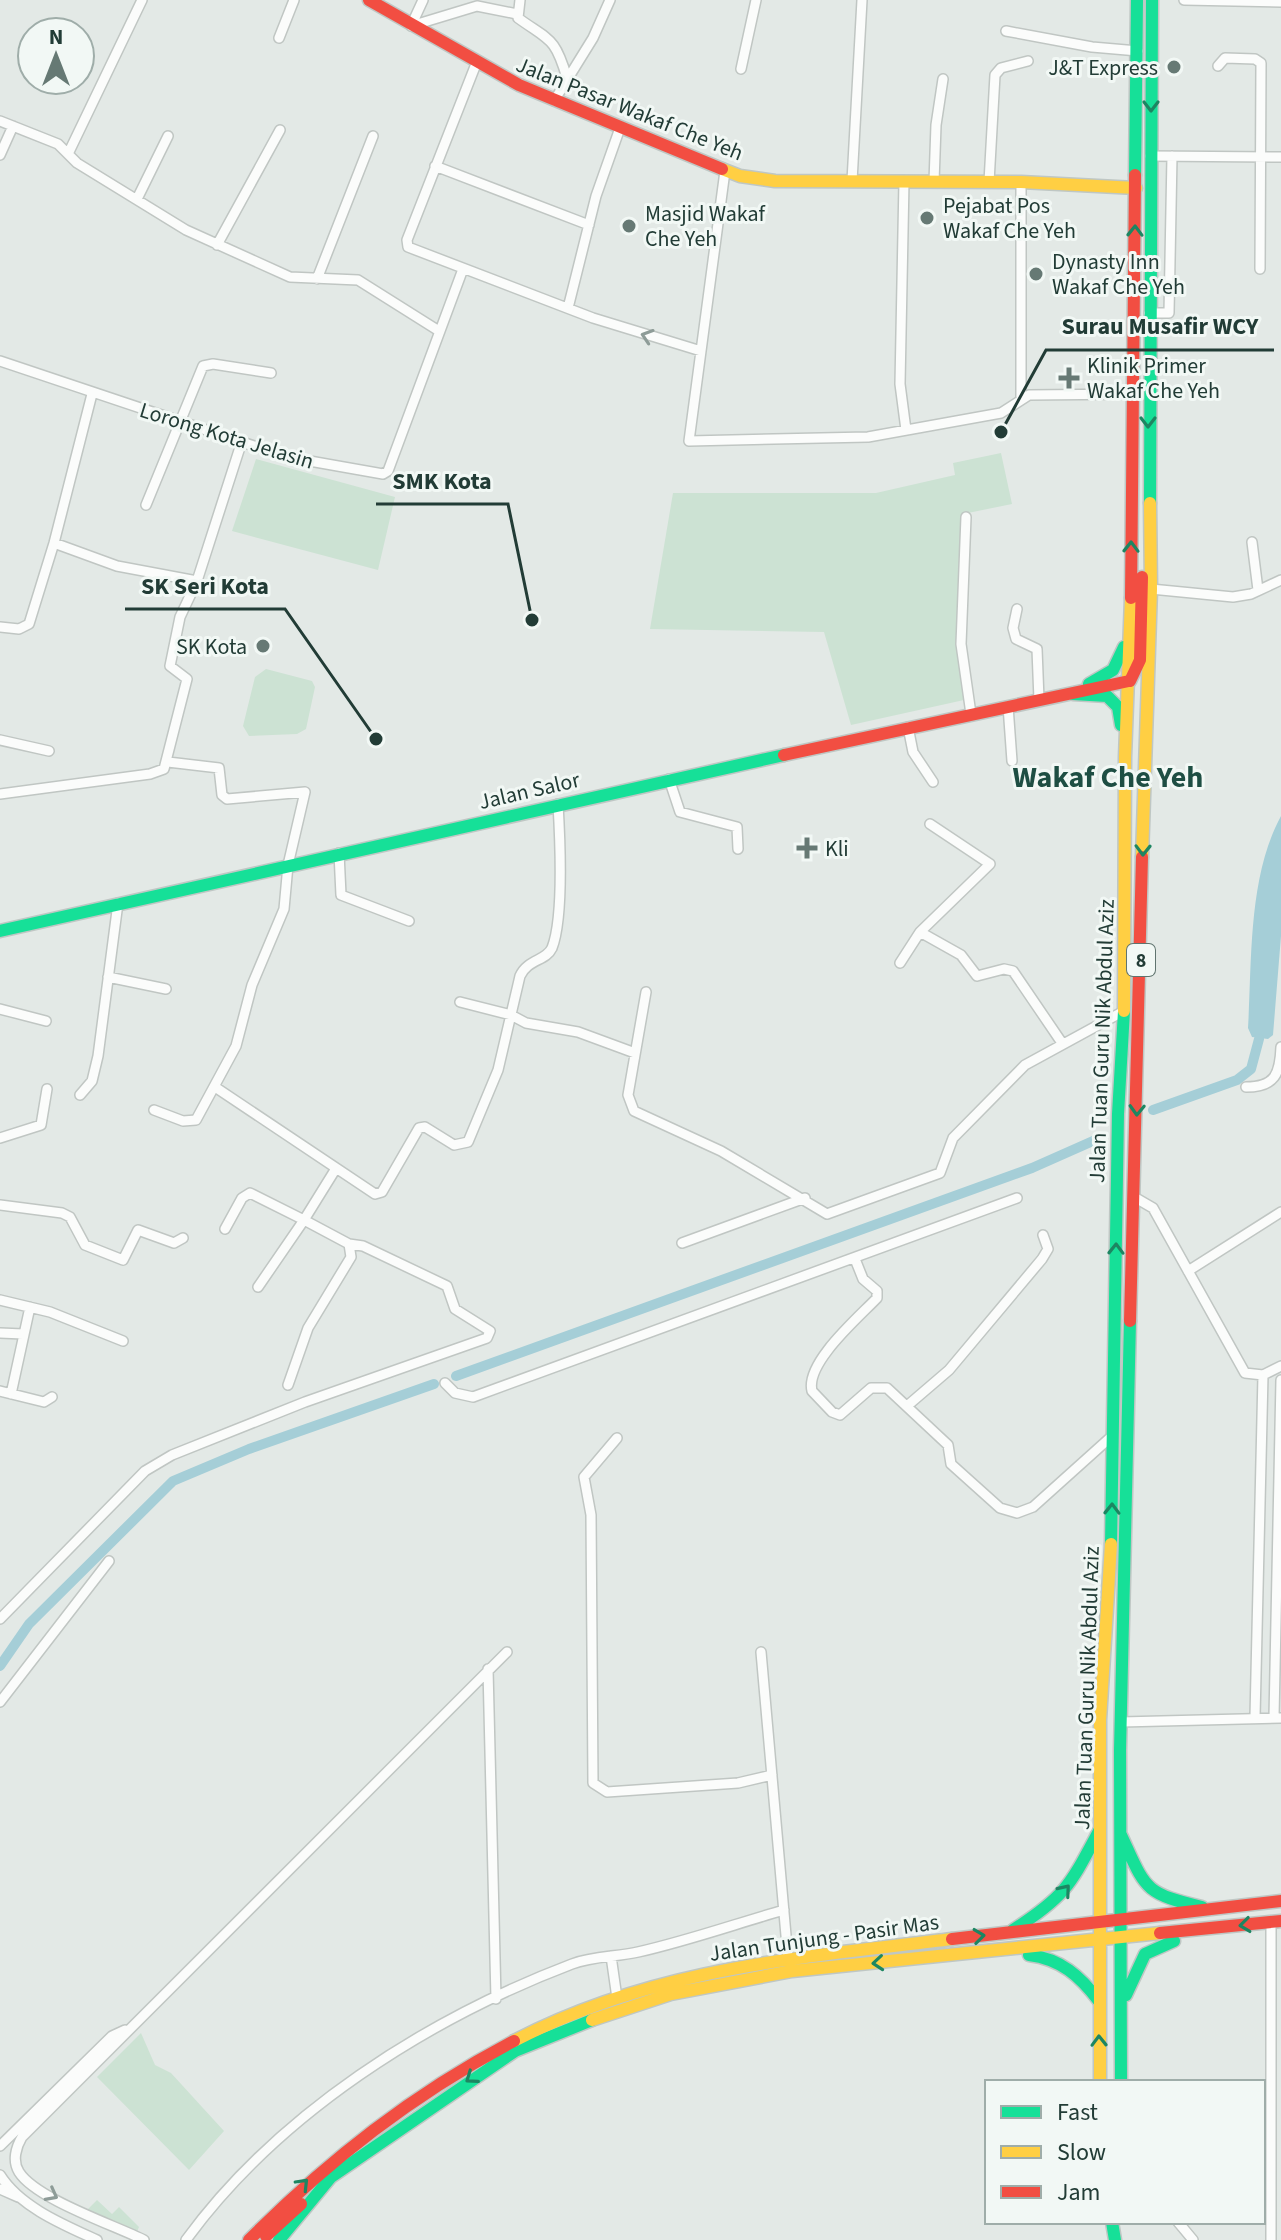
<svg xmlns="http://www.w3.org/2000/svg" width="1281" height="2240" viewBox="0 0 1281 2240" font-family="'Source Sans 3',sans-serif">
  <style>
    .green { fill: #cce2d3 }
    .water { fill: #a5ced7 }
    .lines { fill: none; stroke-linecap: round; stroke-linejoin: round }
    .canal { stroke: #a5ced7; stroke-width: 10 }
    .street-casing { stroke: #c0c6c3; stroke-width: 12 }
    .fast-casing { stroke: #bfc7c4; stroke-width: 15 }
    .slow-casing { stroke: #bfc7c4; stroke-width: 15 }
    .jam-casing { stroke: #bfc7c4; stroke-width: 15 }
    .street { stroke: #fbfcfb; stroke-width: 9 }
    .fast { stroke: #16e098; stroke-width: 12 }
    .slow { stroke: #ffcf43; stroke-width: 12 }
    .jam { stroke: #f24e42; stroke-width: 12 }
    .oneway { stroke: #1d8662 }
    .oneway2 { stroke: #8e9c98 }
    .poi-dot { fill: #667974; stroke: #f2f8f5; stroke-width: 3 }
    .labels { text-anchor: middle; stroke-width: 6; stroke-linejoin: round; paint-order: stroke }
    .shield { fill: #f2f8f5; stroke: #60746f; stroke-width: 2 }
    .shield-label { font-size: 20px; font-weight: bold; fill: #223c36 }
    .poi-label { font-size: 22px; fill: #223c36; stroke: #f2f8f5; text-anchor: start }
    .street-label { font-size: 22px; fill: #223c36; stroke: #f2f8f5 }
    .district-label { font-size: 30px; font-weight: bold; fill: #1e4e43; stroke: #f2f8f5 }
    .leader { fill: none; stroke: #223c36; stroke-width: 3 }
    .callout-dot { fill: #223c36; stroke: #f2f8f5; stroke-width: 3 }
    .callout-label { font-size: 24px; text-anchor: middle; font-weight: bold; fill: #223c36; stroke: #f2f8f5; stroke-width: 6; stroke-linejoin: round; paint-order: stroke }
  </style>
  <rect width="100%" height="100%" fill="#e3e9e6"/>
  <path class="green" d="M1001 453 1012 504 963 514 957 643 964 700 851 725 824 632 650 629 673 493H876L955 475 953 463Z
    M256 459 395 497 378 570 232 531Z
    M266 669 312 681 315 687 306 729 297 734 249 736 243 726 255 677Z
    M141 2033 155 2065 171 2073 224 2131 189 2170 97 2077Z
    M97 2200 112 2214 119 2207 139 2227 136 2234 87 2210Z"/>
  <path class="water" d="M1281 816V936L1273 1035 1268 1039 1252 1037 1248 1028C1252 960 1248 877 1281 816Z"/>
  <g class="lines">
    <path class="canal" d="M1153 1110 1237 1080 1251 1069 1259 1039
      M456 1376 1032 1168 1102 1137
      M0 1666 29 1624 173 1481 249 1449 434 1384"/>
    <g class="street-casing">
      <path id="street" d="M520 0 518 18C550 41 555 37 567 78
        M1184 0 1281 2
        M411 26 477 6 517 14
        M411 26 423 0
        M1006 31 1092 47 1138 51
        M279 38 294 0
        M476 64 407 240 408 247 593 318 701 351
        M1218 66 1225 58 1255 59 1261 63 1260 269
        M741 69 756 0
        M554 101 593 38 610 0
        M0 121 58 144 77 163 186 230 290 277 358 280 439 331
        M68 154 142 0
        M0 155 13 126
        M1150 156 1281 157
        M435 166 589 225
        M725 171 689 441 868 437 1001 413 1029 395 1133 394
        M852 181 862 0
        M904 181 900 384 906 430
        M934 182 936 125 943 79
        M989 182 995 75 1001 68 1028 61
        M137 199 168 136
        M217 245 280 130
        M317 279 373 136
        M568 308 596 196 620 128
        M1149 313H1169L1172 156
        M0 361 287 457 383 474 388 471 463 269
        M1021 397V182
        M146 505 203 366 213 364 271 373
        M966 517 961 644 971 714
        M1252 542 1258 590
        M54 543 117 566 197 581
        M1151 589 1233 597 1251 594 1281 580
        M1017 609 1013 628 1016 639 1037 649 1039 700
        M0 627 19 629 29 624 54 543 92 394
        M1008 706 1012 761
        M908 727 913 752 933 782
        M0 740 49 751
        M669 779 680 812 737 827 738 849
        M0 794 150 774 164 769 187 679 170 666 180 617 197 581 242 441
        M339 853 341 895 409 921
        M920 932 961 955 977 976 1004 969 1013 971 1062 1043
        M900 963 920 932 990 864 930 824
        M108 977 166 989
        M646 992 628 1095 634 1111 721 1151 827 1214 940 1173 953 1138 1025 1065 1124 1011
        M460 1002 511 1015 526 1023 578 1032 635 1053
        M0 1009 46 1021
        M215 1087 375 1194 382 1192 419 1128 425 1127 454 1145 468 1142 498 1070 520 976C528 959 546 961 552 948 564 917 560 838 558 804
        M1246 1087C1275 1087 1280 1074 1281 1047
        M80 1095 92 1081 98 1056 118 903
        M154 1110 183 1121 196 1120 236 1046 252 985 284 909 288 865 305 792 227 799 222 795 219 768 168 762
        M0 1138 41 1125 47 1089
        M1134 1197 1153 1208 1245 1373 1263 1375 1281 1366
        M0 1205 62 1213 70 1217 85 1245 123 1260 138 1230 174 1243 183 1238
        M225 1229 242 1198 250 1193 304 1220 258 1287
        M682 1243 805 1198
        M855 1259 863 1279 877 1291V1298C858 1318 805 1363 812 1391L832 1412 840 1415 871 1388H887L948 1445 951 1464 1000 1508 1017 1513 1033 1507 1112 1436
        M1188 1271 1281 1212
        M0 1300 50 1312 123 1341
        M0 1333 23 1334
        M445 1383 455 1393 473 1397 1017 1198
        M288 1385 308 1328 351 1257 349 1244
        M0 1391 44 1402 52 1397
        M11 1394 30 1307
        M907 1406 949 1370 1042 1259 1048 1249 1043 1235
        M617 1438 584 1477 591 1515 593 1783 607 1792 738 1783 772 1775
        M0 1619 145 1471 172 1455 305 1402 487 1338 490 1331 455 1309 447 1286 363 1246 349 1244 304 1220 335 1170
        M761 1652 788 1958
        M488 1669 496 1999
        M0 1702 109 1561
        M1255 1717 1263 1375
        M1274 1717 1281 1380
        M1121 1722 1281 1718
        M611 1956 617 1998
        M0 2146 112 2036 125 2030
        M0 2175C20 2207 64 2225 97 2240
        M0 2189 18 2197
        M1178 2222 1193 2240
        M144 2240C114 2225 36 2199 19 2172 12 2161 16 2147 22 2137L507 1652
        M186 2240C278 2114 427 2019 572 1964 593 1956 616 1957 638 1952 687 1941 735 1924 784 1910
        M1271 2240V1922"/>
    </g>
    <g class="fast-casing">
      <path id="fast" d="M1135 175 1137 0
        M1150 503 1152 0
        M1089 684 1113 670 1124 647
        M1073 694 1107 696 1118 707 1121 725
        M0 931 784 755
        M1111 1544 1118 1114 1124 1011
        M1121 1835C1146 1889 1143 1893 1202 1907
        M1013 1930C1066 1896 1070 1885 1099 1831
        M1029 1955C1061 1959 1080 1976 1099 2001
        M1126 1995 1145 1954 1174 1941
        M1121 2082 1120 1750 1130 1321
        M1112 2222 1115 2240
        M279 2240 331 2177 515 2051 592 2020"/>
    </g>
    <g class="slow-casing">
      <path id="slow" d="M722 169 740 176 775 181 1021 182 1136 188
        M1142 857 1151 589 1150 503
        M1124 1011 1125 757 1131 598
        M592 2020 671 1994 792 1971 1160 1933
        M514 2041C654 1968 798 1958 952 1939
        M1100 2082V1720L1111 1544"/>
    </g>
    <g class="jam-casing">
      <path id="jam" d="M369 0 519 85 722 169
        M1131 598 1135 175
        M1130 681 1140 660 1142 577
        M784 755 1129 681
        M1130 1321 1142 857
        M1160 1933 1281 1921
        M952 1939 1281 1901
        M266 2236 301 2204
        M249 2240C329 2160 413 2094 514 2041"/>
    </g>
    <use href="#street" class="street"/>
    <use href="#fast" class="fast"/>
    <use href="#slow" class="slow"/>
    <use href="#jam" class="jam"/>
  </g>
  <defs><path id="oneway-chevron" d="M-2-3.5L2.5 0L-2 3.5" fill="none" stroke-width="1.6" stroke-linecap="round" stroke-linejoin="round" transform="scale(2)"/></defs>
  <g class="oneway">
    <use href="#oneway-chevron" transform="translate(1151 106) rotate(90)"/>
    <use href="#oneway-chevron" transform="translate(1135 231) rotate(-89)"/>
    <use href="#oneway-chevron" transform="translate(1148 422) rotate(90)"/>
    <use href="#oneway-chevron" transform="translate(1131 547) rotate(-89)"/>
    <use href="#oneway-chevron" transform="translate(1143 850) rotate(91)"/>
    <use href="#oneway-chevron" transform="translate(1137 1110) rotate(92)"/>
    <use href="#oneway-chevron" transform="translate(1116 1249) rotate(-89)"/>
    <use href="#oneway-chevron" transform="translate(1112 1509) rotate(-89)"/>
    <use href="#oneway-chevron" transform="translate(1065 1890) rotate(-50)"/>
    <use href="#oneway-chevron" transform="translate(1245 1925) rotate(173)"/>
    <use href="#oneway-chevron" transform="translate(979 1936) rotate(-7)"/>
    <use href="#oneway-chevron" transform="translate(878 1963) rotate(175)"/>
    <use href="#oneway-chevron" transform="translate(1099 2041) rotate(-91)"/>
    <use href="#oneway-chevron" transform="translate(471 2078) rotate(145)"/>
    <use href="#oneway-chevron" transform="translate(303 2184) rotate(-46)"/>
  </g>
  <g class="oneway2">
    <use href="#oneway-chevron" transform="translate(647 336) rotate(-162)"/>
    <use href="#oneway-chevron" transform="translate(52 2195) rotate(28)"/>
  </g>
  <g class="poi-dot">
    <circle cx="1174" cy="67" r="8"/>
    <circle cx="927" cy="218" r="8"/>
    <circle cx="629" cy="226" r="8"/>
    <circle cx="1036" cy="274" r="8"/>
    <path d="M1065 366h8v8h8v8h-8v8h-8v-8h-8v-8h8z"/>
    <circle cx="263" cy="646" r="8"/>
    <path d="M803 836h8v8h8v8h-8v8h-8v-8h-8v-8h8z"/>
  </g>
  <g class="labels">
    <rect class="shield" x="1127" y="944" width="28" height="32" rx="6"/>
    <g class="shield-label">
      <text x="1141" y="967">8</text>
    </g>
    <g class="poi-label">
      <text x="1158" y="75" text-anchor="end">J&amp;T Express</text>
      <text x="943" y="213">Pejabat Pos<tspan x="943" dy="25">Wakaf Che Yeh</tspan></text>
      <text x="645" y="221">Masjid Wakaf<tspan x="645" dy="25">Che Yeh</tspan></text>
      <text x="1052" y="269">Dynasty Inn<tspan x="1052" dy="25">Wakaf Che Yeh</tspan></text>
      <text x="1087" y="373">Klinik Primer<tspan x="1087" dy="25">Wakaf Che Yeh</tspan></text>
      <text x="247" y="654" text-anchor="end">SK Kota</text>
      <text x="825" y="856">Kli</text>
    </g>
    <g class="street-label">
      <text transform="translate(630 108) rotate(22)" y="8">Jalan Pasar Wakaf Che Yeh</text>
      <text transform="translate(227 435) rotate(17)" y="8">Lorong Kota Jelasin</text>
      <text transform="translate(529 790) rotate(-13)" y="8">Jalan Salor</text>
      <text transform="translate(1101 1041) rotate(-88)" y="8">Jalan Tuan Guru Nik Abdul Aziz</text>
      <text transform="translate(1086 1688) rotate(-88)" y="8">Jalan Tuan Guru Nik Abdul Aziz</text>
      <text transform="translate(824 1937) rotate(-8)" y="8">Jalan Tunjung - Pasir Mas</text>
    </g>
    <g class="district-label">
      <text x="1108" y="787">Wakaf Che Yeh</text>
    </g>
  </g>
  <path class="leader" d="M1001 432L1046 350H1274M532 620L508 504H376M376 739L285 609H125"/>
  <g class="callout-dot">
    <circle cx="1001" cy="432" r="8"/>
    <circle cx="532" cy="620" r="8"/>
    <circle cx="376" cy="739" r="8"/>
  </g>
  <g class="callout-label">
    <text x="1160" y="334">Surau Musafir WCY</text>
    <text x="442" y="489">SMK Kota</text>
    <text x="205" y="594">SK Seri Kota</text>
  </g>
  <rect x="985" y="2080" width="280" height="144" fill="#f2f8f5" stroke="#9fada9" stroke-width="2"/>
  <rect x="1001" y="2106" width="40" height="12" fill="#16e098" stroke="#9fada9" stroke-width="2"/>
  <text x="1057" y="2120" font-size="24" fill="#223c36">Fast</text>
  <rect x="1001" y="2146" width="40" height="12" fill="#ffcf43" stroke="#9fada9" stroke-width="2"/>
  <text x="1057" y="2160" font-size="24" fill="#223c36">Slow</text>
  <rect x="1001" y="2186" width="40" height="12" fill="#f24e42" stroke="#9fada9" stroke-width="2"/>
  <text x="1057" y="2200" font-size="24" fill="#223c36">Jam</text>
  <g transform="translate(56 56)"><circle r="38" fill="#f2f8f5" stroke="#9fada9" stroke-width="2"/>
  <path d="M0-6L14 30L0 20L-14 30Z" fill="#667974"/>
  <text y="-12" font-size="22" font-weight="bold" text-anchor="middle" fill="#223c36">N</text>
  </g>
</svg>
